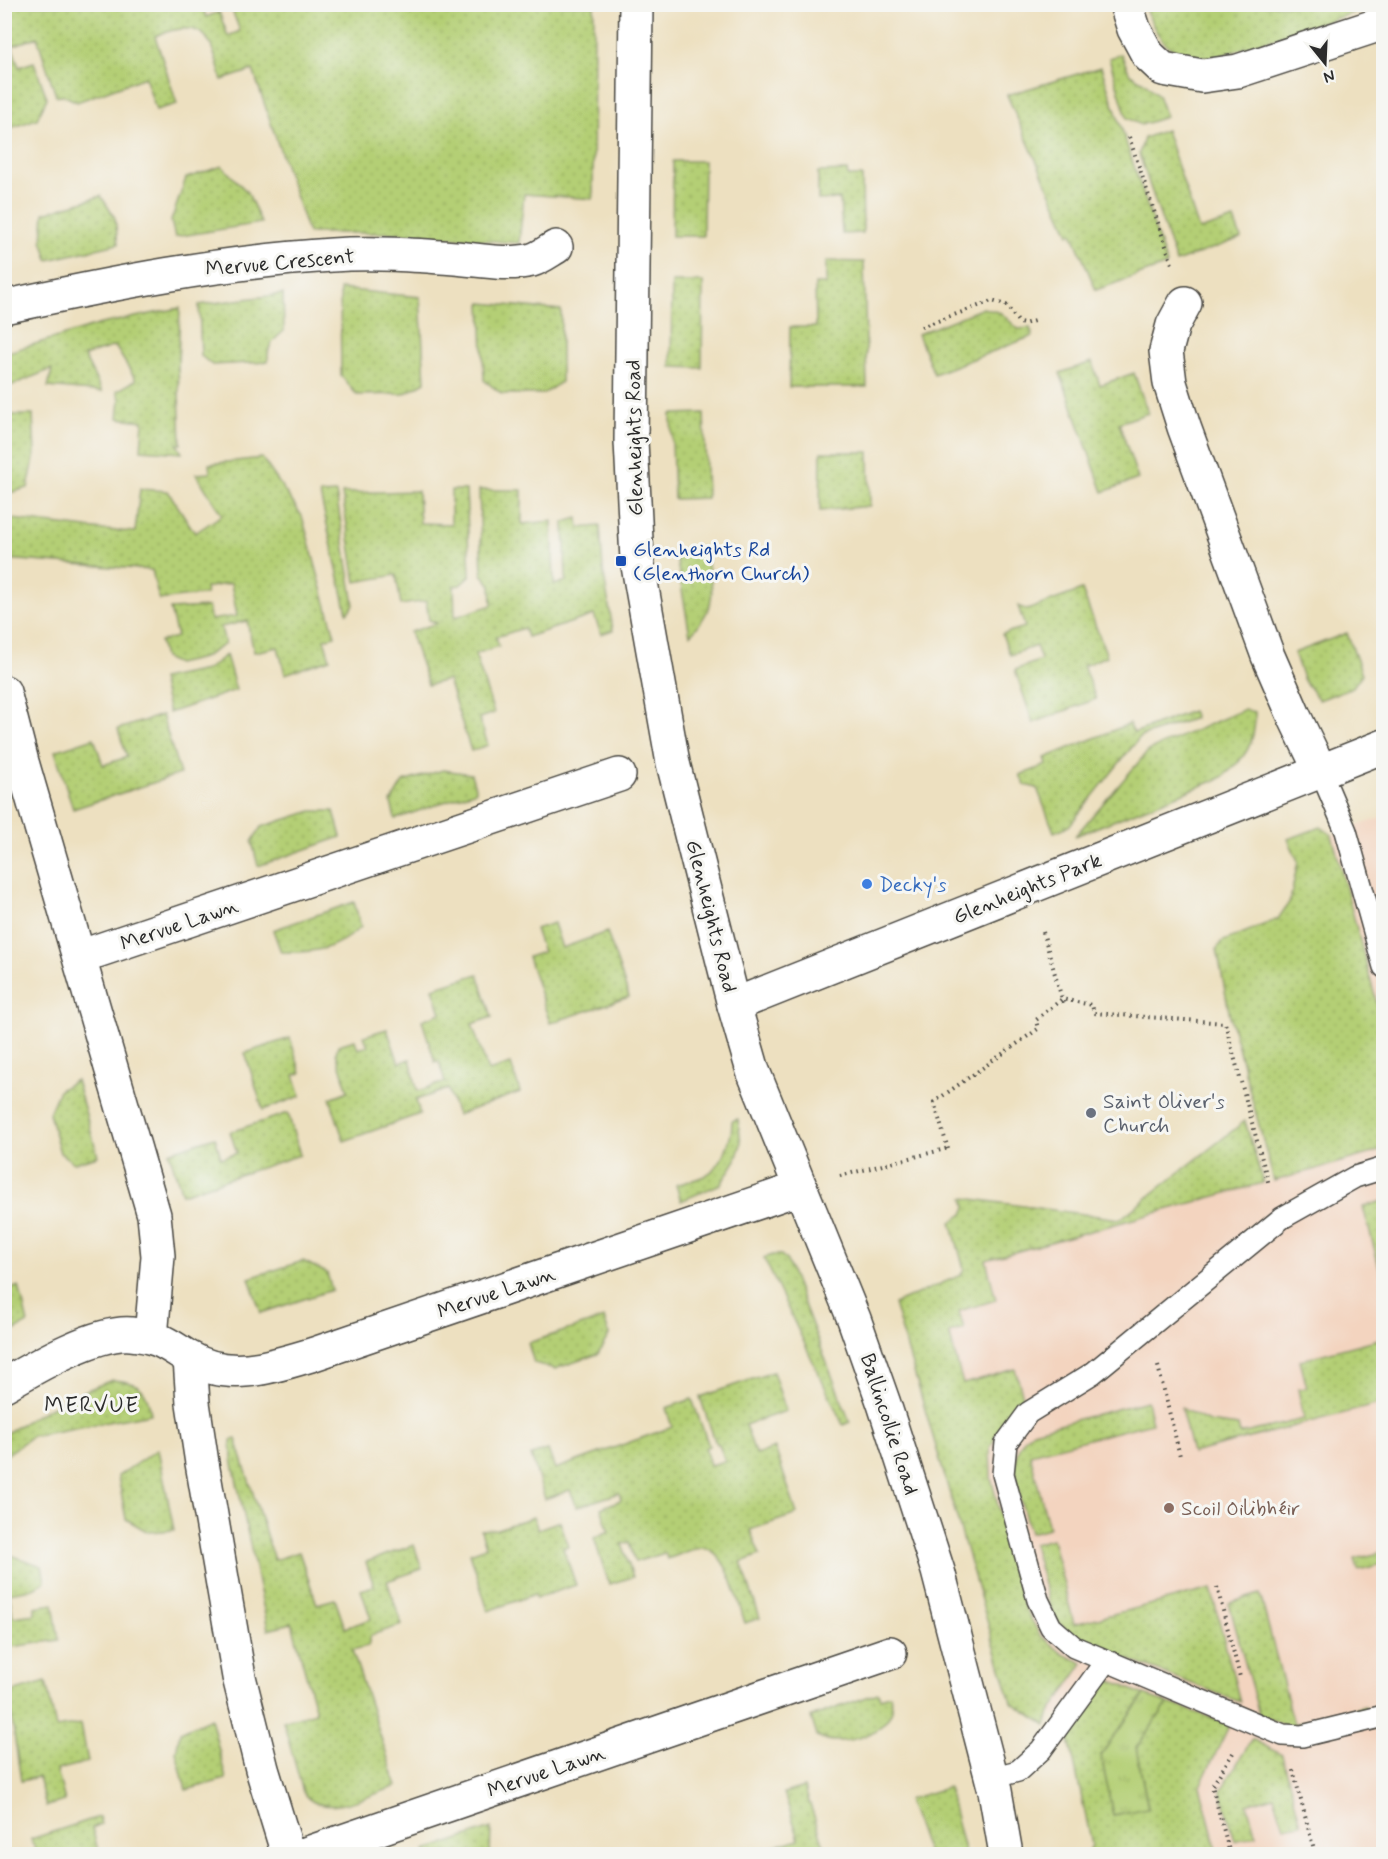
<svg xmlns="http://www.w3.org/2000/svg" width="1388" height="1859" viewBox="0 0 1388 1859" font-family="Mynerve,sans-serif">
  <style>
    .built { fill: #f3d4bf }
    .grass { fill: url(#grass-dots); stroke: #707d50; stroke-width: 1.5 }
    .park { fill: url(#park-tufts); stroke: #707d50; stroke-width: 1.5 }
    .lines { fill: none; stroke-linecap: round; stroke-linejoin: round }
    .service-casing { stroke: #484641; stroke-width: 24 }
    .minor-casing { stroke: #484641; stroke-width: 36 }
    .tertiary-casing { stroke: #484641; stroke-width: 36 }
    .path { stroke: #484641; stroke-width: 4; stroke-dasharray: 1.5 4.5; stroke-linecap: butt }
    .service { stroke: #fff; stroke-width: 21 }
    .minor { stroke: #fff; stroke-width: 33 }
    .tertiary { stroke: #fff; stroke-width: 33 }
    .transit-dot { fill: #1a4fb4; stroke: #f6f6f2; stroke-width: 2 }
    .shop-dot { fill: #3f7fe0; stroke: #f6f6f2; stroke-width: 2 }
    .worship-dot { fill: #6b7280; stroke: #f6f6f2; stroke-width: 2 }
    .education-dot { fill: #8d6e63; stroke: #f6f6f2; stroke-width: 2 }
    .labels { text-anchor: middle; stroke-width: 6; stroke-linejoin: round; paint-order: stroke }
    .street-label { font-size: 21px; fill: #2b2b2b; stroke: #f6f6f2 }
    .transit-label { font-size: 21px; fill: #164399; stroke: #f6f6f2; text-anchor: start }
    .shop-label { font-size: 21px; fill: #366cbe; stroke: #f6f6f2; text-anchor: start }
    .worship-label { font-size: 21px; fill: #5b616d; stroke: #f6f6f2; text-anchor: start }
    .education-label { font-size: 21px; fill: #785e54; stroke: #f6f6f2; text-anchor: start }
    .neighbourhood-label { font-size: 22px; letter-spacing: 1.5px; fill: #2b2b2b; stroke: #f6f6f2 }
  </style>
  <defs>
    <pattern id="grass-dots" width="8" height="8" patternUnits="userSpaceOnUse" patternTransform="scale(1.5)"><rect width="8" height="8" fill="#b4cf75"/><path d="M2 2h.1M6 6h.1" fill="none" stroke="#9bb265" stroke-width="1.8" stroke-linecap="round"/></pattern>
    <pattern id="park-tufts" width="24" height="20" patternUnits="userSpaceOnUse" patternTransform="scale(1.5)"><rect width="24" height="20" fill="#b4cf75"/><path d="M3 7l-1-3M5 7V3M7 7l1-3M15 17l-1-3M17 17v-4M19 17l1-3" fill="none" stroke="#9bb265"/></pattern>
  </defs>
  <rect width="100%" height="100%" fill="#f6f6f2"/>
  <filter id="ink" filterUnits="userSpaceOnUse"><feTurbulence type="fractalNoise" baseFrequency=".0167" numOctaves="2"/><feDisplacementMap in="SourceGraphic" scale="12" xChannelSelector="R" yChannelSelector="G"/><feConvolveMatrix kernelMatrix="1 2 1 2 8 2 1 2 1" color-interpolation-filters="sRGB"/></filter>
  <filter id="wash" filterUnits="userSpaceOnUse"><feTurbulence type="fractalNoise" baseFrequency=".008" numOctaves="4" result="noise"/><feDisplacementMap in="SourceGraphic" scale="24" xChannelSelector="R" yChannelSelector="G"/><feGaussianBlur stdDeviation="1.35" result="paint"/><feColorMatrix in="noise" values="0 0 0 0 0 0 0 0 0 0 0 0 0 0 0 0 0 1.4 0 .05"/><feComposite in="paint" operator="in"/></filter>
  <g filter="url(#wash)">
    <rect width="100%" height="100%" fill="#ede0c0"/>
    <path class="built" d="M1383 817V1027L1332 835Z
      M1383 1150V1854H1087L1092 1845 1069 1739 1075 1725 1050 1713 1011 1702 898 1314 992 1286 985 1260Z"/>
    <path class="grass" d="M4 5H202L206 17 219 12 228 36 240 31 230 5H594L593 199 524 194 519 243 394 233H308L253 70 222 80C218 68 215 51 208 40 197 22 170 30 155 36L177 104 156 110 145 77 77 102 63 95 56 96 37 37 12 46 19 67 34 62 47 98 37 119 5 130V118L11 115 5 98Z
      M1145 5H1377L1220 56C1176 62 1158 46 1145 5Z
      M1121 54 1130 74 1144 82 1158 95 1166 117 1141 125 1127 118 1109 58Z
      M1101 67 1167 265 1096 290 1072 233 1069 234 1007 95Z
      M1166 130 1199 230 1234 219 1241 238 1176 262 1139 154 1144 138Z
      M673 161H704L703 236H672Z
      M222 166 248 193 261 223 175 237 171 221 186 178Z
      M847 171 848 176H862L863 233 842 234 840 199 818 200V172Z
      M101 196 115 218 118 244 48 260 42 240 44 213Z
      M826 261 864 262 867 387H789L790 327H816L815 284H826Z
      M672 282H703L702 368 671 367Z
      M340 289 420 297 425 382 404 394 357 395 341 376Z
      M283 294 284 331C272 341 267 346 268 362L212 365 201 356 199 305Z
      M481 303 561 310V382L543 394H502L484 380Z
      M180 308 178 366 181 444H177L182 453 141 450 143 421 118 418 120 399 117 391 136 380 115 346 84 356 102 392 48 387 52 369 5 388V353L101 324Z
      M983 308 1001 313 1018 329 1030 328 1033 336 934 374 918 334Z
      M1092 362 1100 385 1134 373 1148 413 1119 423 1138 479 1103 492 1060 373Z
      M704 413 707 498 674 499 671 414Z
      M5 415H33L35 454 28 488 5 494Z
      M821 452H869L870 506 820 511Z
      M262 458 302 516 335 636 324 639 330 659 285 674 278 647 254 652 247 621 221 627 225 644 203 658 177 664 164 658 160 641 177 637 170 609 208 607 211 620 237 616 231 583 205 588 206 594 159 600 152 570 6 559 5 518 103 530 135 532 140 489 168 491 195 533 222 515 196 474 210 473 209 464Z
      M451 490H466L470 576 460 585 454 586 455 617 492 605 491 585 482 574 479 490H522V524L552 521 554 585 566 581 564 522 578 518 579 528 600 526 603 569 613 630 601 634 594 615 527 637 524 628 496 637 499 646 475 654 494 713 479 718 488 745 471 751 448 680 428 685 410 632 437 623 429 620 426 601 401 605 396 575 356 582 342 493 418 491 420 523 451 524Z
      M336 493 354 605 347 613 320 494Z
      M704 547C712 587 721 602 690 635L675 551Z
      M1082 590 1107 656 1083 666 1096 699 1033 723 1015 670 1041 660 1036 646 1010 655 1002 634 1025 627 1018 606 1027 610Z
      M1347 633 1362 674 1353 687 1319 700 1304 681 1294 653Z
      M226 655 236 690 169 713 161 679 206 670Z
      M1243 710 1255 712C1256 744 1245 759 1221 778L1075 836 1149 750Z
      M1192 711 1195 718 1140 737 1069 826 1054 832 1037 788 1025 785 1020 775 1047 765 1045 758 1129 724 1134 733Z
      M162 715 180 774 73 809 55 751 94 738 103 765 127 757 118 729Z
      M443 770 471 774 476 791 395 819 391 802 403 782Z
      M312 811H334L341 837 258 866 252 842 261 827Z
      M1321 827 1332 835 1383 1027V1150L1274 1181 1230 1017 1217 949 1221 942 1278 919 1290 901 1298 861 1288 839Z
      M354 902 361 927C335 950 315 953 281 952L273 930Z
      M554 923 562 948 607 932 629 997 550 1023 528 957 543 952 535 929Z
      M478 974 492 1017 472 1024 488 1071 511 1064 520 1092 457 1115 448 1089 416 1100 420 1114 344 1141 330 1098 348 1091 336 1053 338 1045 355 1040 358 1049 368 1046 364 1036 387 1029 399 1063 410 1059C413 1070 414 1080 418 1091L445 1082 439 1061 435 1062 422 1020 441 1013 433 988Z
      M290 1038 301 1073 294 1075 301 1096 263 1110 245 1053Z
      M76 1080 98 1156 74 1163 60 1153 49 1113 59 1090Z
      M288 1113 300 1155 182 1194 169 1152 215 1137 221 1158 237 1153 230 1132Z
      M738 1119 741 1144 736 1160 721 1184 681 1201 676 1185C685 1182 696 1180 704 1176 722 1168 732 1140 732 1121Z
      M1245 1121 1263 1183 986 1260 996 1300 959 1311 964 1329 949 1333 963 1384 1015 1369 1025 1403 1004 1419 990 1448 991 1478 1023 1604 1040 1635 1063 1654 1083 1663 1050 1713 1046 1725 1011 1702 894 1304 961 1275 964 1269 951 1222 963 1214 966 1207 964 1198 1120 1219Z
      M1383 1201H1384L1383 1281 1363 1207Z
      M773 1255H781L787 1261 850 1422 843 1425 764 1258Z
      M303 1261 327 1273 332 1290 261 1313 249 1278Z
      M19 1286 28 1323 5 1336V1291Z
      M604 1318 609 1335 598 1354 555 1369 534 1363 528 1343Z
      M1383 1338V1403L1192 1453 1181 1408 1209 1422 1238 1426 1240 1434 1304 1419 1298 1389 1307 1388 1300 1360Z
      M773 1372 786 1411 745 1425 756 1455 775 1448 797 1514 750 1530 760 1555 741 1562 760 1618 745 1623C738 1602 728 1550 703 1548 693 1547 678 1556 667 1559L665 1553 635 1562 629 1542 622 1544 633 1577 609 1584 594 1538 609 1531 601 1508 621 1500 619 1493 577 1507 570 1490 545 1499 531 1455 548 1450 555 1469 672 1427 666 1408 692 1399 709 1446 705 1448 710 1465 725 1461 719 1444H716L700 1397Z
      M112 1380C138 1381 147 1387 151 1414L32 1436 5 1456V1434C39 1412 74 1394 112 1380Z
      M1147 1401 1152 1423 1030 1454 1049 1528 1030 1533C1022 1502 1000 1453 1033 1431Z
      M236 1439 274 1560 299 1552 317 1604 335 1599 345 1628 371 1619 361 1590 374 1586 366 1562 414 1545 422 1569 387 1581 402 1625 371 1635 368 1646 352 1650 397 1786C372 1794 322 1822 303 1792L283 1721 316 1712 292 1623 268 1629 232 1459 231 1440Z
      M158 1449 174 1530 148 1532 126 1519 118 1476Z
      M533 1517 538 1529 560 1521 568 1546 563 1548 576 1585 536 1598 535 1594 488 1611 470 1553 486 1547 481 1530 497 1529Z
      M1052 1539 1074 1624 1211 1589 1240 1702 1077 1640 1057 1621 1050 1607 1033 1544Z
      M1383 1552V1564L1358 1570 1355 1559Z
      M5 1553 42 1566 45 1582 31 1589 9 1593 13 1617 35 1614V1607L53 1604 59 1640 5 1648Z
      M1260 1594 1294 1724 1365 1706 1367 1711 1297 1730 1259 1715 1229 1603Z
      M1106 1678 1144 1695 1101 1755 1113 1815 1148 1807 1136 1748 1168 1703 1230 1724 1200 1786 1218 1854H1087L1092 1845 1069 1739 1075 1725Z
      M46 1682 56 1728 81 1724 88 1762 57 1770 65 1801 46 1806 38 1777 21 1781 8 1693Z
      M878 1693 880 1698 890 1695C891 1700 893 1705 892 1710 884 1736 839 1749 817 1736L811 1717Z
      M211 1718 226 1779 186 1790 176 1752 180 1732Z
      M1252 1739 1282 1755 1301 1824 1284 1827 1274 1796 1247 1804 1256 1835 1235 1841 1221 1790Z
      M804 1787 827 1854H768L766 1849 799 1839 784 1793Z
      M948 1787 965 1854H928L907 1800Z
      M99 1817 101 1824 92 1828 99 1854H37L31 1839Z
      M491 1828 490 1854H426L425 1851Z"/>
    <path class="park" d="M1144 1695 1168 1703 1136 1748 1148 1808 1113 1815 1101 1755Z"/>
  </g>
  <g filter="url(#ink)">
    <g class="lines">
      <g class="service-casing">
        <path id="service" d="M1320 770 1346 831 1384 967
          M1384 1168 1355 1177 1282 1218 1093 1373 1028 1413 1006 1443 1003 1474 1038 1600 1051 1627 1074 1647 1283 1735 1302 1736 1384 1716
          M991 1778 1018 1771 1041 1750 1106 1661"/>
      </g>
      <g class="minor-casing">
        <path id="minor" d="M1126 4 1134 29 1148 55 1163 69 1202 76 1238 71 1384 23
          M1185 303 1173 325 1166 351 1170 383 1184 427 1268 656 1295 718 1320 770
          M4 307C113 283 221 262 332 255 373 252 415 255 455 258 480 260 508 266 532 260 540 258 549 251 556 247
          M4 692 22 762 154 1215 158 1256 151 1337
          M79 957 619 775
          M734 1005 1384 746
          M190 1359 193 1403 202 1463 239 1677 262 1769 288 1854
          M4 1385C35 1367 96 1331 131 1334 159 1336 168 1345 190 1358 229 1382 274 1366 314 1354L800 1188
          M305 1854 890 1653"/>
      </g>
      <g class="tertiary-casing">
        <path id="tertiary" d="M636 4 631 441 637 560 673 763 734 1005 753 1071 854 1319 884 1404 938 1571 995 1791 1006 1854"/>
      </g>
      <path class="path" d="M1129 137 1172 264
        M921 327 992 301 1006 305 1019 323 1024 324 1034 321
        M1043 932 1064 1006
        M948 1149 934 1102 1038 1029 1036 1020 1062 999 1092 1005 1094 1013 1225 1023 1269 1185
        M840 1176 949 1148
        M1158 1366 1180 1456
        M1217 1587 1240 1677
        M1293 1770 1315 1854
        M1230 1854 1212 1786 1233 1753"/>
      <use href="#service" class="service"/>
      <use href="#minor" class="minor"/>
      <use href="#tertiary" class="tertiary"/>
    </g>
  </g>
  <rect class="transit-dot" x="615" y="555" width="12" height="12" rx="3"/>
  <circle class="shop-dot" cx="867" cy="884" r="6"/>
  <circle class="worship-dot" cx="1091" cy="1113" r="6"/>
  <circle class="education-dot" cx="1169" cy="1508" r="6"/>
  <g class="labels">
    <g class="street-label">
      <text transform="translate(280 262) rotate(-5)" y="7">Mervue Crescent</text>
      <text transform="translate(634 438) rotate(-91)" y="7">Glenheights Road</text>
      <text transform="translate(1027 888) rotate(-22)" y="7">Glenheights Park</text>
      <text transform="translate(712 916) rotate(76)" y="7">Glenheights Road</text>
      <text transform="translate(179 924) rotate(-19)" y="7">Mervue Lawn</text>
      <text transform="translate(496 1292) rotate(-19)" y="7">Mervue Lawn</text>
      <text transform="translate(890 1424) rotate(72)" y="7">Ballincollie Road</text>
      <text transform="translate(546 1771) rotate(-19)" y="7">Mervue Lawn</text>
    </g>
    <g class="transit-label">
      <text x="633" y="556">Glenheights Rd<tspan x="633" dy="24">(Glenthorn Church)</tspan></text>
    </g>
    <g class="shop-label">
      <text x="879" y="891">Decky's</text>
    </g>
    <g class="worship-label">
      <text x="1103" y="1108">Saint Oliver's<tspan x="1103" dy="24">Church</tspan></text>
    </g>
    <g class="education-label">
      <text x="1181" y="1515">Scoil Oilibhéir</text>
    </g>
    <g class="neighbourhood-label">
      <text x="92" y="1412">MERVUE</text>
    </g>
  </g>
  <rect width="1388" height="1859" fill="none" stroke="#f6f6f2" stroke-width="24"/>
  <g transform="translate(1325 63) rotate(162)" stroke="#f6f6f2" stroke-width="4.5" paint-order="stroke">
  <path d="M0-4.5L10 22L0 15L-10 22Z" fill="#2b2b2b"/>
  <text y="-9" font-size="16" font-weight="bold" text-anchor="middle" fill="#2b2b2b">N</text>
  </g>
</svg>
